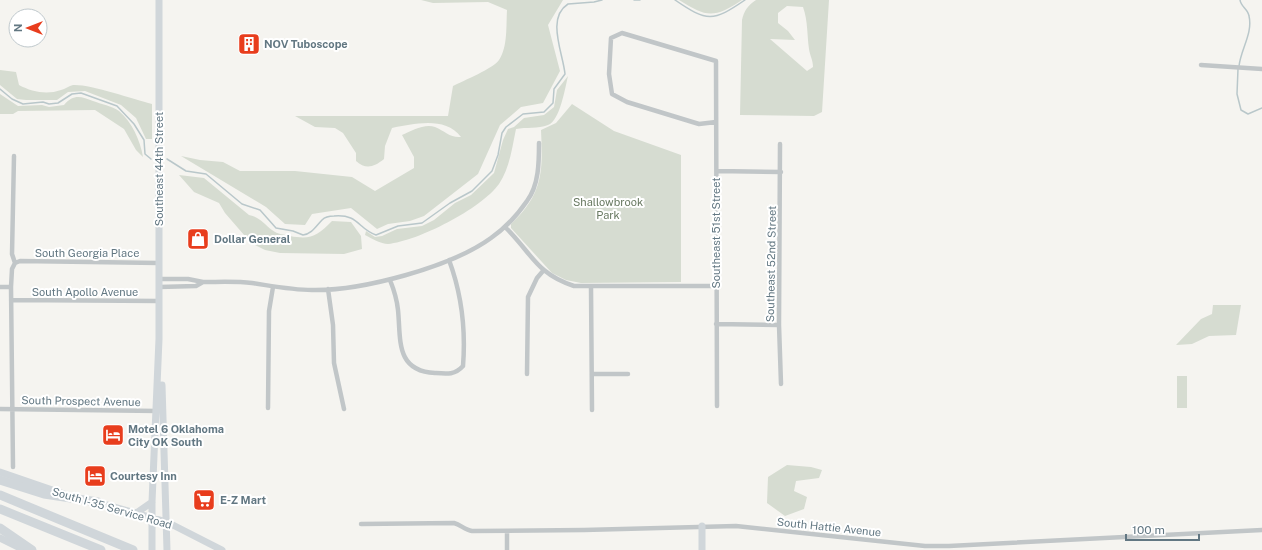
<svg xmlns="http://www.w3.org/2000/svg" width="1262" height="550" viewBox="0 0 1262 550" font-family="'Public Sans',sans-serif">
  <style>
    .green { fill: #d6dcd1; fill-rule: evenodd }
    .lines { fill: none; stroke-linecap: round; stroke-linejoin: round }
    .stream { stroke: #b9c7ca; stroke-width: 1.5 }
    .street { stroke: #c1c6c8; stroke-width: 4.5 }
    .secondary { stroke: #d0d6da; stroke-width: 7 }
    .highway { stroke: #d0d6da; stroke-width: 9 }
    .labels { text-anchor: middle; stroke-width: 4; stroke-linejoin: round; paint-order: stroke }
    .poi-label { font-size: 11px; font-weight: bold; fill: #627782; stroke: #fff; text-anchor: start }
    .street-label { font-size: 11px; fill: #627782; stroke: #fff }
    .park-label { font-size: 11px; fill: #687961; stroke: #fff }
  </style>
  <rect width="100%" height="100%" fill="#f5f4f0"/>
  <path class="green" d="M421 0H563L548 25 560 71 543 103 521 107 500 125 478 174 424 216 410 221 388 224 377 229 351 208 312 214 305 225 285 224 266 207 181 156 200 160 223 162 240 171H295L352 177 375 191 414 168V157L402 135C411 131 425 123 435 127 445 131 450 138 461 137 445 116 414 124 392 128L385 146 384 159C374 167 366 170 356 161V153L343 133 335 128 315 127 295 116H448L453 86C463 81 494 68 499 60 508 47 506 25 507 10L488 2 433 3Z
    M679 0H742C714 19 706 17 679 0Z
    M756 0H829L822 112 814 116 740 115 742 20C744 11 748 5 756 0ZM787 6 803 7C808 21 807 35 809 49 810 56 813 60 813 67L807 71 770 39 795 40 788 31 778 23V13Z
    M0 70 16 72 19 85C32 92 47 95 61 90 65 89 69 86 73 85 90 84 133 99 152 104V139H146L136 118 121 105 85 91 68 92 57 100H26L17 99 0 85Z
    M568 76C565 88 560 121 548 125 538 129 526 127 516 129 512 148 510 167 499 184 481 209 418 241 388 244 381 244 371 238 365 235L366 231 375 237 382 236 397 229 422 226 434 220 455 203 471 195 494 173 503 140 508 129 514 127 524 118 544 115 554 107 557 90Z
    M0 94 18 106 42 105 49 107 64 105C73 94 81 96 93 101 101 104 112 106 119 111 132 122 140 140 143 157L136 150 124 129 95 110 18 111 13 114H0Z
    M572 104 614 131 681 155V282L581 283 566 280 552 273 511 228V224C543 194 543 172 541 130L556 123Z
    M179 175 204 178 249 215C260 217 264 224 272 230 278 235 284 234 290 236 311 240 317 236 332 221L351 222 361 236 362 249 344 254 280 253 265 250 251 243 225 213 219 203 194 192Z
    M1213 305H1241L1236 335 1209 336 1192 344 1176 345 1201 319 1212 314Z
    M1177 376H1187V408H1177Z
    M787 465 811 467 822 470 819 478 796 481 794 491 807 497 804 509 785 516 767 503 768 477Z"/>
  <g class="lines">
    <path class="stream" d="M634 0H640
      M675 0C707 22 713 22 745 0
      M1239 66C1241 49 1253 33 1249 16 1248 9 1241 7 1240 0
      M1238 69 1237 94 1241 110 1248 114 1262 108
      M0 89 12 99 23 104 43 102 49 104 58 103 72 94 81 93 117 106 134 124 144 140 145 154 151 159
      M167 159 186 171 206 174 242 204 260 210 276 228 293 231 303 235C312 234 316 226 322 220 325 217 330 216 334 216 359 214 357 228 376 235L398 226 422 223 450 203 472 191 492 171 498 155 502 133 506 127 523 114 544 112 553 103 554 89 565 74C563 53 546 18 568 4L594 2 602 0"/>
    <path class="street" d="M1201 65 1262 69
      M716 122 699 124 627 102 612 94 609 74 611 38 622 33 716 61 717 406
      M780 144 779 325 781 384
      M717 171 781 172
      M505 227C531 252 536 274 574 286H715
      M15 263 20 261 159 263
      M159 279H188L203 282 196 286 159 287
      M390 280C394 290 397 300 398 310 401 339 395 371 435 373 447 374 455 375 463 366 466 328 462 295 449 260
      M203 282C219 282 236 281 252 283 272 286 292 290 312 290 362 291 451 267 491 238 504 229 518 214 527 201 539 185 539 162 539 143
      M0 287H11
      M591 287 592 410
      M328 289 333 325 334 363 344 409
      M11 300 159 301
      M716 324 779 325
      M527 374 528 297 537 278 543 271
      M592 374H628
      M268 408 269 311 273 287
      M0 409 158 411
      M13 467 11 287 12 269 15 263 12 254 14 156
      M361 524 454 523C461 525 465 530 472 531L584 530 736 526 925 546H949L1262 530
      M507 550V531"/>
    <path class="secondary" d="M162 385 167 550
      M0 472 64 494
      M93 501 167 522 222 550
      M135 514 152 502
      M0 538 24 550
      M152 550V502L159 339V0
      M702 550V526"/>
    <path class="highway" d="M0 480 44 494 98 502
      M0 495 133 550
      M0 509 101 550
      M0 528 32 550"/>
  </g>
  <defs>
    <g id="building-square" transform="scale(1.15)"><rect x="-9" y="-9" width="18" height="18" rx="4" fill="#e83d1d" stroke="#fff"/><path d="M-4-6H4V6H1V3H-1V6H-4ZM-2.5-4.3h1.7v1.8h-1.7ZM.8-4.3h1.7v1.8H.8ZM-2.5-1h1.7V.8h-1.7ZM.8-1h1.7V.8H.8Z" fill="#fff"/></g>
    <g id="shop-square" transform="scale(1.15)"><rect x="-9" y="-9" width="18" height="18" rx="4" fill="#e83d1d" stroke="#fff"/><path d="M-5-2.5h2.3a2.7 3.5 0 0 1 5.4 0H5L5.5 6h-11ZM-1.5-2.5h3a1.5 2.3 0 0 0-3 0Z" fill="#fff"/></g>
    <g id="hotel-square" transform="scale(1.15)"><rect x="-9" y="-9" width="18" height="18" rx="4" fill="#e83d1d" stroke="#fff"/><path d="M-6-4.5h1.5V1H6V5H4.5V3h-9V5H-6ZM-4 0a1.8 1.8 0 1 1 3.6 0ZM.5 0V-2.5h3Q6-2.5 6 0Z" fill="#fff"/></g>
    <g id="supermarket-square" transform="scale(1.15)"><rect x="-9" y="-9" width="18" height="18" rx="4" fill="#e83d1d" stroke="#fff"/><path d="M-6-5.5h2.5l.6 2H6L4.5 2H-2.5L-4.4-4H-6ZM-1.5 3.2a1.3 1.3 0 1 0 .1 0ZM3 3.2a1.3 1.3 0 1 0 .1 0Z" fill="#fff"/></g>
  </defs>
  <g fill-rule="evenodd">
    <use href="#building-square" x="249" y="44"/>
    <use href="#shop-square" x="198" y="239"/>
    <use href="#hotel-square" x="113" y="435"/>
    <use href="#hotel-square" x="95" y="476"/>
    <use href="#supermarket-square" x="204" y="500"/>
  </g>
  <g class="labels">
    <g class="poi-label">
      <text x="264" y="48">NOV Tuboscope</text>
      <text x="214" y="243">Dollar General</text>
      <text x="128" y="433">Motel 6 Oklahoma<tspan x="128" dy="13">City OK South</tspan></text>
      <text x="110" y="480">Courtesy Inn</text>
      <text x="220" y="504">E-Z Mart</text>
    </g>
    <g class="street-label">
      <text transform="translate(159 169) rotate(-90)" y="4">Southeast 44th Street</text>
      <text transform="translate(716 233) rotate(-90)" y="4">Southeast 51st Street</text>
      <text x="87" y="257">South Georgia Place</text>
      <text transform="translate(771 264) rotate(-89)" y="4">Southeast 52nd Street</text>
      <text x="85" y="296">South Apollo Avenue</text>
      <text transform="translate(81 401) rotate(1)" y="4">South Prospect Avenue</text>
      <text transform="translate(112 508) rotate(16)" y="4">South I-35 Service Road</text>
      <text transform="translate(829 527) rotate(6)" y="4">South Hattie Avenue</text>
    </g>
    <g class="park-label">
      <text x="608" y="206">Shallowbrook<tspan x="608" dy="13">Park</tspan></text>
    </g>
  </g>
  <g transform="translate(28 28) rotate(270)"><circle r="19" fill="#ffffff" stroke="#c0c9cd"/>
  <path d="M0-3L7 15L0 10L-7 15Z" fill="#e83d1d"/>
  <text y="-6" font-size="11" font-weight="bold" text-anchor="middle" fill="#627782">N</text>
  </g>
  <path d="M1126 534v6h73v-6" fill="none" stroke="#627782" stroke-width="2"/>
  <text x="1132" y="534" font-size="12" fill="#627782" stroke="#ffffff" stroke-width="3" paint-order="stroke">100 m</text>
</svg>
